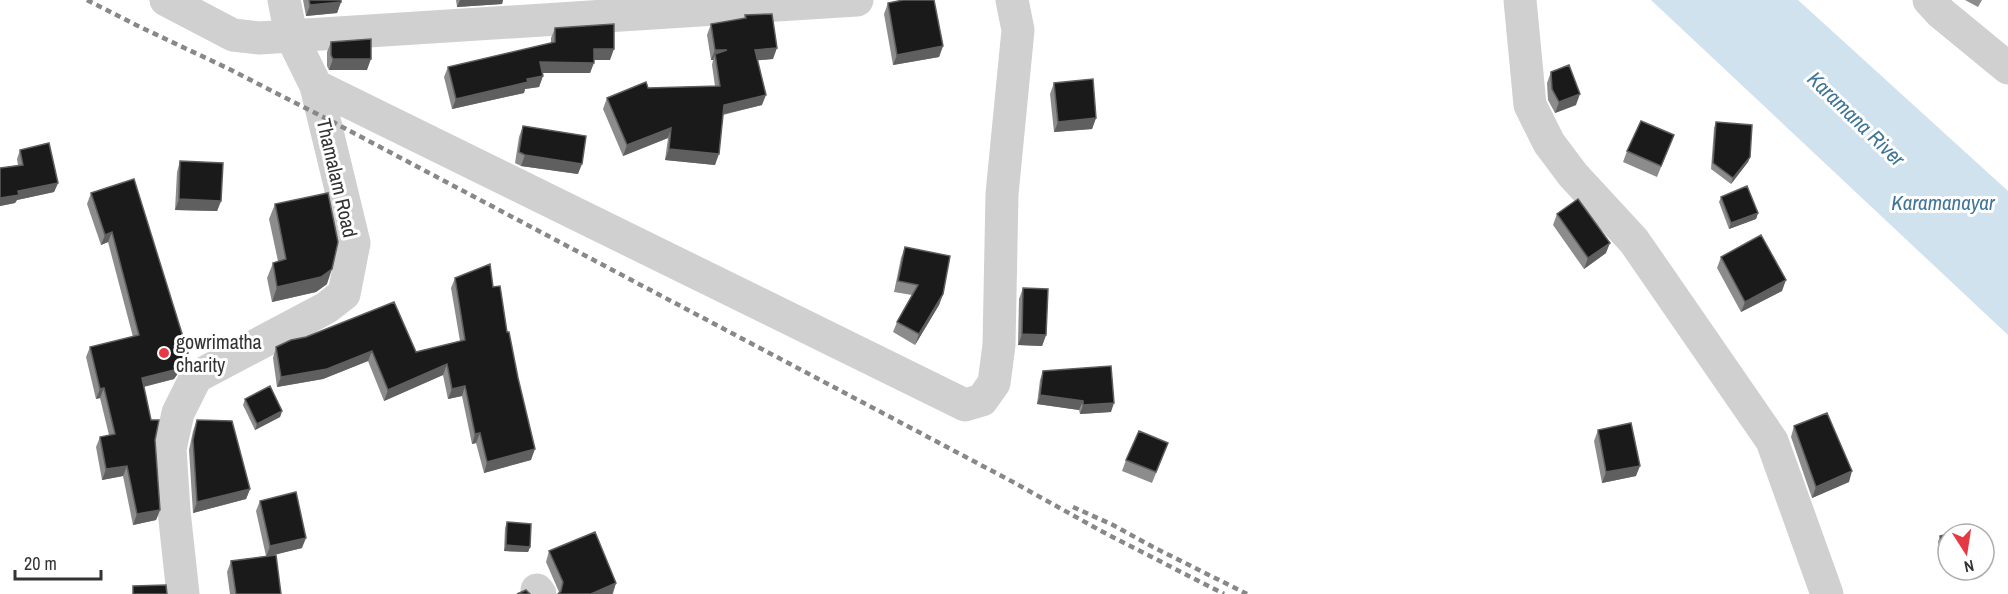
<svg xmlns="http://www.w3.org/2000/svg" width="2008" height="594" viewBox="0 0 2008 594" font-family="'Archivo Narrow',sans-serif">
  <style>
    .water { fill: #cfe2ee }
    .lines { fill: none; stroke-linecap: round; stroke-linejoin: round }
    .minor { stroke: #d0d0d0; stroke-width: 33 }
    .rail { stroke: #888; stroke-width: 4.5; stroke-dasharray: 6 4.5; stroke-linecap: butt }
    .wall { fill: #8c8c8c }
    .shaded-wall { fill: #5f5f5f }
    .building { fill: #1a1a1a; stroke: #5f5f5f; stroke-width: 1.5 }
    .poi-dot { fill: #e63946; stroke: #fff; stroke-width: 2 }
    .labels { text-anchor: middle; stroke-width: 6; stroke-linejoin: round; paint-order: stroke }
    .street-label { font-size: 20px; fill: #333; stroke: #fff }
    .poi-label { font-size: 20px; fill: #333; stroke: #fff; text-anchor: start }
    .water-label { font-size: 21px; font-style: italic; fill: #3f7597; stroke: #fff }
  </style>
  <rect width="100%" height="100%" fill="#fff"/>
  <path class="water" d="M1651 0H1798L2008 191V335Z"/>
  <g class="lines">
    <path class="minor" d="M166 0 233 35 259 38 857 0
      M1520 0 1530 105 1549 143 1573 175 1634 241 1772 441 1827 594
      M1929 0 1941 13 2008 68
      M316 86 965 405 982 400 994 383 999 345 1002 194 1018 30 1012 0
      M537 590 540 594
      M183 594 174 511 170 449 178 413 196 377 326 308 344 294 354 243 316 86 291 35 284 0"/>
    <path class="rail" d="M87 0 136 25 227 68 331 121 1013 482 1103 532 1224 594
      M1073 507 1113 525 1153 547 1247 594"/>
  </g>
  <path class="wall" d="M303 0H341V2L337 13 306 16Z
    M456 0H503L502 4 457 7Z
    M1965 0H1982L1978 7Z
    M888 3 943 46 939 57 893 65 884 14Z
    M745 15 773 59 758 60 762 105 723 115 715 165 665 160 668 138 623 156 603 109 607 98 648 88 715 86 712 65 713 60H711L707 35 711 24 744 19Z
    M555 28 610 60H594L590 73H542L543 76 539 87 525 89 524 93 452 109 444 77 448 67 551 43V38Z
    M331 42 367 70H329L327 66V52Z
    M1551 72 1576 105 1555 113 1548 100 1547 83Z
    M1054 83 1096 118 1092 129 1054 132 1050 94Z
    M1716 122 1750 157 1748 162 1731 184 1711 169 1714 128Z
    M523 126 578 174 521 166 515 163 519 137Z
    M1674 135 1657 177 1623 162 1627 151Z
    M20 150 58 183 54 192 17 200 15 203 0 206V168L18 165 17 159Z
    M180 161 221 201 217 211 175 210 177 172Z
    M91 193 185 363 174 379 144 387 155 440 160 510 156 520 133 525 123 476 102 480 96 447 100 437 109 435 100 398 96 399 86 357 90 347 133 337 108 242 101 245 87 204Z
    M1721 197 1758 213 1756 219 1729 229 1719 202Z
    M275 204 327 284 316 292 272 302 267 278 273 263 278 261 269 219Z
    M1557 214 1606 253 1584 269 1553 225Z
    M905 247 943 294 939 305 915 345 893 332 897 322 912 295 894 292 901 258Z
    M1721 257 1782 291 1741 312 1717 268Z
    M455 278 493 287 507 332 531 460 484 473 476 443 472 444 462 396 448 399 443 375 384 401 368 361 323 379 277 387 273 358 276 347 416 352 460 341 451 288Z
    M1023 288 1046 335 1042 346 1018 345 1019 299Z
    M1043 371 1111 412 1080 414 1079 410 1037 404 1040 380Z
    M245 399 282 411 280 417 255 430 243 405Z
    M197 420 250 489 246 499 193 513 189 450 193 431Z
    M1794 426 1849 482 1812 498 1791 437Z
    M1598 430 1636 476 1602 483 1594 441Z
    M1168 443 1152 483 1122 471 1126 460Z
    M260 501 302 548 272 555 281 594H230L227 572 231 561 266 556 256 511Z
    M507 522 530 547 528 552 504 551 505 528Z
    M1948 534V564L1944 565 1938 542 1940 536Z
    M549 551 616 583 613 594H558L559 592 546 562Z"/>
  <path class="shaded-wall" d="M460 0H503L502 4 457 7Z
    M341 2 337 13 306 16 310 5Z
    M943 46 939 57 893 65 897 55Z
    M777 48 773 59 751 61 755 50Z
    M594 49H614L610 60H590Z
    M715 50H727L715 54 713 60H711Z
    M333 59H371L367 70H329Z
    M540 62 594 63 590 73H536Z
    M543 76 539 87 525 89 524 93 452 109 456 99 527 79Z
    M1580 94 1576 105 1555 113 1559 102Z
    M766 95 762 105 720 115 724 105Z
    M1096 118 1092 129 1054 132 1058 122Z
    M671 128 668 138 623 156 627 145Z
    M669 149 719 154 715 165 665 160Z
    M525 155 582 164 578 174 521 166Z
    M1750 157 1748 162 1731 184 1733 178Z
    M58 183 54 192 17 200 15 203 0 206V198L18 191Z
    M179 199 221 201 217 211 175 210Z
    M1758 213 1756 219 1729 229 1731 223Z
    M112 232 108 242 101 245 105 235Z
    M1610 243 1606 253 1584 269 1588 258Z
    M332 269 327 284 316 292 272 302 277 287Z
    M1786 280 1782 291 1741 312 1745 302Z
    M943 294 939 305 915 345 919 334Z
    M1022 334 1046 335 1042 346 1018 345Z
    M372 351 368 361 323 379 277 387 281 377Z
    M188 353 185 363 174 379 138 388 142 378Z
    M447 364 443 375 384 401 388 390Z
    M465 386 462 396 448 399 452 389Z
    M104 388 100 398 96 399 100 389Z
    M1040 395 1083 401 1079 410 1037 404Z
    M1114 403 1111 412 1080 414 1083 405Z
    M282 411 280 417 255 430 257 424Z
    M480 433 476 443 472 444 475 434Z
    M535 449 531 460 484 473 487 462Z
    M127 466 123 476 102 480 106 469Z
    M1640 466 1636 476 1602 483 1606 472Z
    M1852 471 1849 482 1812 498 1816 487Z
    M250 489 246 499 193 513 197 502Z
    M160 510 156 520 133 525 137 514Z
    M306 538 302 548 266 557 270 546Z
    M506 545 530 547 528 552 504 551Z
    M1948 559V564L1944 565 1946 560Z
    M616 583 612 594H591Z"/>
  <path class="building" d="M309 0H341V2L310 5Z
    M903 0H934L943 46 897 55 888 3Z
    M772 14 777 48 755 50 766 95 724 105 719 154 669 149 671 128 627 145 607 98 646 82 648 88 720 86 715 54 727 50H715L711 24 746 18 745 15Z
    M614 24V49H594V63L540 62 543 76 527 79 528 82 456 99 448 67 555 42V28Z
    M371 39V59H333L331 55V42Z
    M1569 65 1580 94 1559 102 1552 89 1551 72Z
    M1093 79 1096 118 1058 122 1054 83Z
    M1641 121 1674 135 1661 166 1627 151Z
    M1716 122 1752 125 1750 157 1733 178 1713 163Z
    M523 126 586 136 582 164 525 155 519 152Z
    M49 143 58 183 18 191 19 195 0 198V168L23 165 20 150Z
    M180 161 223 163 221 201 179 199Z
    M134 179 188 353 178 369 142 378 151 420H159L155 440 160 510 137 514 127 466 106 469 100 437 115 434 104 388 100 389 90 347 139 335 112 232 105 235 91 193Z
    M1747 186 1758 213 1731 223 1721 197Z
    M328 193 338 242 332 269 321 277 277 287 273 263 286 259 275 204Z
    M1578 199 1610 243 1588 258 1557 214Z
    M1761 235 1786 280 1745 302 1721 257Z
    M905 247 950 256 943 294 919 334 897 322 918 285 898 281Z
    M490 264 493 287 500 286 507 332H509L518 378 535 449 487 462 480 433 475 434 465 386 452 389 447 364 388 390 372 351 327 369 281 377 276 347 291 340 306 337 394 302 416 352 465 340 455 278Z
    M1023 288 1048 289 1046 335 1022 334Z
    M1111 366 1114 403 1083 405V401L1040 395 1043 371Z
    M270 386 282 411 257 424 245 399Z
    M1827 413 1852 471 1816 487 1794 426Z
    M197 420 232 421 250 489 197 502 193 440Z
    M1631 423 1640 466 1606 472 1598 430Z
    M1139 431 1168 443 1156 472 1126 460Z
    M296 492 306 538 270 546 260 501Z
    M507 522 531 524 530 547 506 545Z
    M1977 527 1978 534H1949Z
    M595 532 616 583 591 594H558L561 591 563 582 549 551Z
    M1948 534V559L1946 560 1940 536Z
    M276 555 281 594H236L231 561Z
    M166 585 167 594H133V586Z
    M526 590 530 594H517Z"/>
  <circle class="poi-dot" cx="164" cy="353" r="6"/>
  <g class="labels">
    <g class="street-label">
      <text transform="translate(337 178) rotate(77)" y="7">Thamalam Road</text>
    </g>
    <g class="poi-label">
      <text x="176" y="349">gowrimatha<tspan x="176" dy="23">charity</tspan></text>
    </g>
    <g class="water-label">
      <text transform="translate(1856 119) rotate(44)" y="7">Karamana River</text>
      <text x="1943" y="210">Karamanayar</text>
    </g>
  </g>
  <g transform="translate(1966 552) rotate(168)"><circle r="28" fill="#ffffff" stroke="#adadad" stroke-width="1.5"/>
  <path d="M0-4.5L10 22L0 15L-10 22Z" fill="#e63946"/>
  <text y="-9" font-size="16" font-weight="bold" text-anchor="middle" fill="#333333">N</text>
  </g>
  <path d="M15 570v9h86v-9" fill="none" stroke="#333333" stroke-width="3"/>
  <text x="24" y="570" font-size="18" fill="#333333" stroke="#ffffff" stroke-width="4.5" paint-order="stroke">20 m</text>
</svg>
